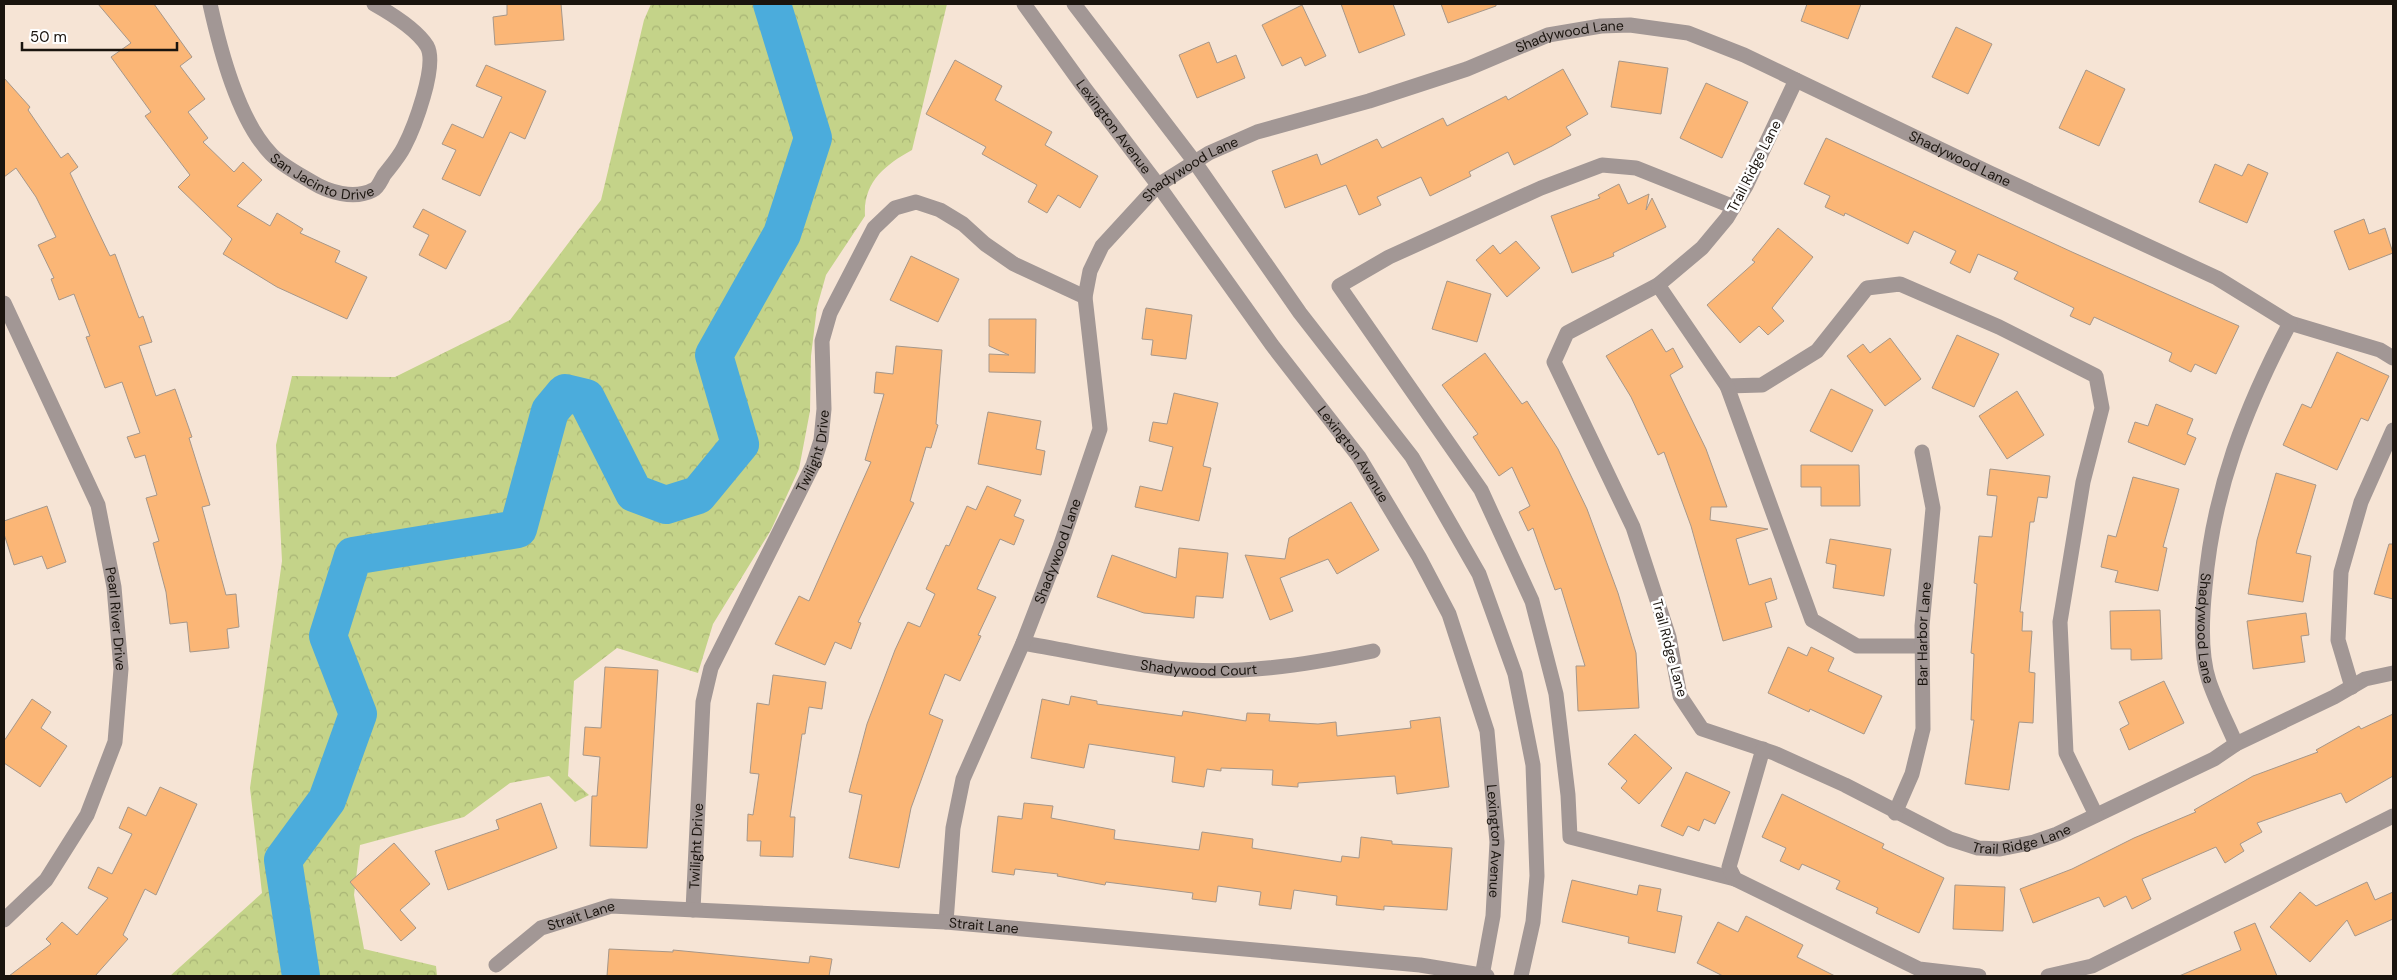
<svg xmlns="http://www.w3.org/2000/svg" width="2397" height="980" viewBox="0 0 2397 980" font-family="'DM Sans',sans-serif">
  <style>
    .forest { fill: url(#forest-crowns) }
    .lines { fill: none; stroke-linecap: round; stroke-linejoin: round }
    .river { stroke: #4bacdc; stroke-width: 38 }
    .building { fill: #fbb676; stroke: #a79789 }
    .minor { stroke: #a29795; stroke-width: 15 }
    .labels { text-anchor: middle; stroke-width: 5; stroke-linejoin: round; paint-order: stroke }
    .street-label { font-size: 14px; fill: #1a140e; stroke: #fff }
  </style>
  <defs>
    <pattern id="forest-crowns" width="20" height="18" patternUnits="userSpaceOnUse" patternTransform="scale(1.25)"><rect width="20" height="18" fill="#c4d389"/><path d="M2 6a3 3 0 1 1 6 0M12 15a3 3 0 1 1 6 0" fill="none" stroke="#a8b475"/></pattern>
  </defs>
  <rect width="100%" height="100%" fill="#f6e4d5"/>
  <path class="forest" d="M651 4H947L912 150C885 165 863 182 865 216L826 275 817 307 811 356 810 411 799 469 771 530 713 624 698 673 617 648 574 681 568 776 589 795 575 802 549 776 510 783 464 817 360 845 354 895 364 949 436 966 437 976H170L262 893 250 788 282 561 276 445 292 376 395 377 510 320 601 200 644 20Z"/>
  <g class="lines">
    <path class="river" d="M301 976 283 860 327 800 358 714 328 636 353 556 518 529 550 411 565 393 586 398 634 493 666 505 698 495 740 444 714 355 782 234 813 138 772 4"/>
  </g>
  <path class="building" d="M98 4H154L192 57 180 66 205 99 188 112 208 138 203 142 234 172 243 162 262 180 237 206 270 226 277 213 303 229 300 233 340 251 335 262 367 277 347 319 277 287 223 254 232 239 178 187 190 175 145 116 151 112 111 57 131 43Z
    M507 4H561L564 40 495 45 493 17 507 15Z
    M1341 4H1393L1405 35 1359 53Z
    M1441 4H1496V6L1448 23Z
    M1807 4H1861L1848 39 1801 21Z
    M1302 5 1326 56 1305 66 1301 57 1282 66 1262 25Z
    M1956 27 1992 44 1968 94 1932 77Z
    M1209 42 1217 63 1236 55 1245 78 1197 98 1179 55Z
    M955 60 1002 86 995 100 1052 132 1045 145 1098 176 1080 208 1058 195 1047 213 1028 202 1037 185 982 154 986 147 926 114Z
    M1619 61 1668 68 1661 114 1611 107Z
    M486 65 546 91 525 139 510 132 480 196 442 179 456 150 442 144 452 124 483 138 502 97 476 86Z
    M1563 69 1588 114 1566 127 1571 135 1552 146 1514 165 1508 152 1469 172 1471 176 1430 196 1421 177 1377 197 1381 205 1359 215 1346 185 1285 208 1272 171 1317 154 1321 165 1377 139 1382 148 1443 118 1447 126 1506 96 1508 100Z
    M2086 70 2125 89 2099 146 2059 128Z
    M4 78 30 107 28 110 61 158 68 153 78 167 70 173 110 256 115 254 139 318 143 316 152 342 139 346 156 396 175 389 192 437 189 438 210 505 202 507 226 595 236 594 239 627 227 629 229 648 190 652 187 622 170 624 166 592 153 543 159 541 146 498 157 495 145 455 135 458 127 437 140 433 122 382 105 388 86 337 90 336 74 294 59 300 51 279 54 278 38 245 56 237 36 197 16 168 4 177Z
    M1706 83 1748 102 1722 158 1680 138Z
    M1826 138 2072 252 2239 326 2216 374 2195 364 2191 372 2169 361 2172 353 2094 317 2090 325 2070 316 2074 308 2014 279 2018 272 1978 254 1970 273 1950 263 1956 251 1914 231 1908 244 1845 213 1844 216 1825 207 1830 196 1804 184Z
    M2215 164 2242 176 2248 164 2268 173 2247 223 2199 202Z
    M1619 184 1628 204 1649 194 1646 210 1652 198 1666 227 1613 253 1614 256 1572 273 1551 216 1600 198 1598 195Z
    M423 209 466 231 446 269 419 255 429 235 413 227Z
    M2364 219 2369 234 2385 228 2393 253 2349 270 2334 231Z
    M1778 228 1813 257 1772 308 1784 321 1768 335 1759 326 1740 343 1707 305 1755 262 1752 260Z
    M1516 241 1540 268 1507 297 1476 260 1493 245 1500 254Z
    M911 256 959 279 938 322 890 300Z
    M1447 281 1491 294 1477 342 1432 329Z
    M1146 308 1192 315 1186 359 1151 355 1153 340 1142 339Z
    M989 319H1036L1035 373 989 372V354L1009 355 989 346Z
    M1652 329 1666 352 1673 348 1683 367 1670 375 1706 449 1727 507H1711L1710 520 1768 529 1736 539 1749 585 1771 578 1777 599 1765 603 1772 627 1723 641 1691 526 1664 452 1658 455 1631 397 1606 356Z
    M1957 335 1999 354 1974 407 1932 388Z
    M1890 338 1921 379 1885 406 1847 356 1863 344 1870 353Z
    M896 346 942 350 936 424 938 425 931 448 926 447 910 501 914 503 858 622 861 623 851 649 835 642 825 665 775 644 799 596 809 601 871 462 865 460 884 394 874 393 876 372 893 374Z
    M2337 352 2389 376 2368 421 2361 418 2337 470 2283 445 2302 404 2311 408Z
    M1485 353 1522 404 1527 401 1558 449 1587 509 1618 593 1636 653 1639 708 1578 711 1576 666H1585L1561 588 1555 590 1533 528 1528 531 1519 512 1530 506 1512 467 1499 476 1473 437 1478 434 1442 385Z
    M1831 389 1873 410 1852 452 1810 431Z
    M2017 391 2044 435 2007 459 1979 416Z
    M1174 393 1218 403 1203 466 1211 468 1199 521 1135 507 1140 486 1162 491 1173 447 1149 441 1153 422 1167 424Z
    M2156 404 2193 419 2187 434 2196 438 2185 465 2128 442 2135 422 2148 426Z
    M988 412 1041 421 1036 449 1045 451 1041 475 978 464Z
    M1801 465H1859L1860 506H1821V487H1801Z
    M1990 469 2050 476 2047 498 2038 497 2034 522H2030L2020 612H2023L2022 631H2032L2029 672 2035 673 2033 723 2019 722 2009 790 1965 784 1974 720H1971L1974 654 1971 653 1977 584 1974 583 1979 536 1992 537 1997 496 1987 495Z
    M2276 473 2316 485 2296 553 2311 556 2303 602 2248 594 2257 540Z
    M2133 477 2179 489 2163 547 2167 548 2158 591 2115 582 2118 571 2101 567 2108 535 2116 537Z
    M987 486 1021 500 1014 516 1024 520 1014 545 1000 539 977 589 996 597 978 635 981 636 960 681 945 674 929 714 943 720 911 808 899 868 849 858 862 795 849 792 867 724 895 650 908 622 920 627 935 594 926 589 946 545 949 546 967 506 976 510Z
    M1351 502 1379 550 1337 574 1328 559 1280 578 1293 611 1270 620 1245 555 1285 559 1289 538Z
    M47 506 66 562 47 569 42 556 14 565 4 534V521Z
    M1830 539 1891 549 1884 596 1833 588 1836 565 1826 563Z
    M2389 544H2393V599L2374 594Z
    M1179 548 1228 553 1223 598 1196 596 1194 618 1144 613 1097 597 1112 555 1176 578Z
    M2160 610 2162 659 2131 660V649H2111L2110 611Z
    M2306 613 2309 635 2301 636 2305 662 2253 669 2247 621Z
    M1788 647 1807 656 1811 647 1834 658 1828 671 1882 696 1864 734 1810 709 1809 712 1768 693Z
    M605 667 658 670 647 848 590 846 592 796H597L600 757 583 755 585 727 601 728Z
    M773 675 826 682 822 709 809 707 805 734H802L790 817H795L793 857 760 856 761 841H747L748 814 753 815 759 774 750 773 757 703 769 705Z
    M2164 681 2184 723 2129 750 2120 729 2129 724 2119 702Z
    M1071 696 1097 701V704L1182 716 1183 711 1246 721 1247 713 1270 714 1269 721 1318 724 1336 722 1337 736 1411 728 1410 721 1440 717 1449 787 1397 794 1395 776 1298 783V787L1272 785 1273 770 1221 768V771L1207 769 1204 787 1172 782 1175 757 1089 744 1084 768 1031 758 1042 699 1069 705Z
    M32 699 51 712 41 728 67 746 40 787 4 763V741Z
    M2393 714V776L2346 803 2341 793 2257 823 2262 832 2240 844 2244 851 2225 863 2216 847 2142 879 2151 899 2132 909 2126 896 2104 907 2099 897 2033 923 2020 889 2072 869 2134 838 2196 812 2194 810 2253 776 2318 752 2316 750 2359 726 2361 729Z
    M1635 734 1672 768 1639 804 1621 788 1627 781 1608 764Z
    M1686 772 1730 792 1715 824 1704 819 1699 831 1688 826 1683 836 1661 826Z
    M160 787 197 804 156 895 145 889 123 935 128 939 95 976H9L51 944 46 939 62 922 77 935 108 898 88 888 98 867 112 874 132 834 119 828 128 807 146 816Z
    M1782 794 1884 844 1882 848 1944 878 1919 933 1876 913 1878 908 1836 889 1840 881 1802 864 1799 870 1780 861 1786 848 1762 837Z
    M541 803 557 848 448 890 435 851 499 829 496 820Z
    M1024 803 1053 806 1051 818 1115 830 1114 839 1199 850 1202 832 1253 839 1252 848 1341 862 1342 856 1359 858 1361 837 1392 841V844L1452 848 1447 910 1384 906V910L1336 905 1337 896 1294 890 1291 909 1259 905 1261 892 1218 886 1216 902 1192 899 1193 893 1106 882 1105 885 1057 876 1058 874 1015 869 1014 875 992 872 998 816 1022 819Z
    M394 843 430 884 400 910 416 928 401 941 350 882Z
    M1572 880 1637 895 1639 885 1661 889 1657 911 1682 916 1675 953 1628 943 1629 937 1562 922Z
    M2367 882 2375 900 2393 892V919L2355 936 2347 920 2310 962 2270 927 2300 892 2316 906Z
    M1955 885 2005 887 2003 931 1953 929Z
    M1746 916 1803 945 1797 957 1835 976H1723L1697 963 1718 922 1738 932Z
    M2255 923 2277 976H2179L2241 950 2234 932Z
    M609 949 673 952V950L809 963 810 956 832 959 829 976H607Z"/>
  <g class="lines">
    <g class="minor">
      <path id="s1" d="M210 4C220 49 238 120 271 154 281 165 299 174 312 182 328 192 354 200 373 190 378 188 381 180 384 175 391 166 399 157 404 147 414 128 438 65 427 46 417 30 390 13 374 4"/>
      <path id="s2" d="M1024 4 1083 86 1158 185 1272 345 1359 457 1419 557 1449 614 1487 731 1497 842 1493 916 1482 976"/>
      <path d="M1074 4 1194 161 1300 313 1412 457 1479 574 1515 674 1533 765 1537 876 1533 922 1521 976"/>
      <path id="s3" d="M1796 80 1746 186 1727 218 1702 248 1658 285 1567 333 1554 362 1633 527 1669 637 1680 696 1702 729 1774 753 1845 785 1950 839 1978 848 2000 849 2034 842 2057 834 2214 759 2236 744 2334 697 2365 679 2393 673"/>
      <path d="M1734 207 1636 168 1602 165 1541 188 1389 257 1339 286 1481 490 1532 601 1556 694 1568 795 1570 837 1735 879"/>
      <path d="M1658 285 1727 386 1762 385 1817 351 1867 288 1900 284 1999 327 2096 376 2102 408 2083 482 2060 622 2066 753 2096 815"/>
      <path id="s4" d="M4 303 98 505 114 587 121 669 115 742 87 815 46 880 4 920"/>
      <path d="M2290 323 2380 350 2393 358"/>
      <path d="M1727 386 1812 620 1857 646H1922"/>
      <path id="s5" d="M1023 643C1070 651 1118 662 1166 668 1235 676 1306 665 1373 651"/>
      <path d="M2352 687 2338 640 2341 572 2361 502 2393 430"/>
      <path d="M1763 749 1729 867 1735 879 1919 969 1979 976"/>
      <path id="s6" d="M1895 813 1912 774 1923 729 1922 626 1933 508 1922 452"/>
      <path id="s7" d="M693 910 703 702 711 668 813 465 821 440 824 409 822 341 830 313 874 228 895 208 916 202 940 210 963 224 985 244 1014 264 1085 297"/>
      <path id="s8" d="M946 922 953 828 963 779 1023 643 1060 547 1100 429 1085 297 1090 271 1102 246 1158 185 1209 153 1257 132 1369 101 1467 69 1548 35 1601 26 1630 25 1688 33 1744 55 1990 173 2217 278 2290 323C2245 408 2213 491 2205 587 2202 615 2200 654 2209 681 2216 702 2227 723 2236 744"/>
      <path id="s9" d="M496 965 541 928 611 906 946 922 1420 965 1487 976"/>
      <path d="M2048 976 2092 966 2393 816"/>
    </g>
  </g>
  <g class="labels">
    <g class="street-label">
      <text dy="5" stroke="none"><textPath href="#s8" startOffset="1231">Shadywood Lane</textPath></text>
      <text dy="5" stroke="none"><textPath href="#s2" startOffset="152">Lexington Avenue</textPath></text>
      <text dy="5" stroke="none"><textPath href="#s8" startOffset="1651">Shadywood Lane</textPath></text>
      <text transform="translate(1754 166) rotate(-63)" y="5">Trail Ridge Lane</text>
      <text dy="5" stroke="none"><textPath href="#s1" startOffset="222">San Jacinto Drive</textPath></text>
      <text dy="5" stroke="none"><textPath href="#s8" startOffset="826">Shadywood Lane</textPath></text>
      <text dy="5" stroke="none"><textPath href="#s7" startOffset="484">Twilight Drive</textPath></text>
      <text dy="5" stroke="none"><textPath href="#s2" startOffset="558">Lexington Avenue</textPath></text>
      <text dy="5" stroke="none"><textPath href="#s8" startOffset="391">Shadywood Lane</textPath></text>
      <text dy="5" stroke="none"><textPath href="#s4" startOffset="338">Pearl River Drive</textPath></text>
      <text dy="5" stroke="none"><textPath href="#s8" startOffset="2341">Shadywood Lane</textPath></text>
      <text dy="5" stroke="none"><textPath href="#s6" startOffset="184">Bar Harbor Lane</textPath></text>
      <text transform="translate(1670 648) rotate(75)" y="5">Trail Ridge Lane</text>
      <text dy="5" stroke="none"><textPath href="#s5" startOffset="178">Shadywood Court</textPath></text>
      <text dy="5" stroke="none"><textPath href="#s3" startOffset="1130">Trail Ridge Lane</textPath></text>
      <text dy="5" stroke="none"><textPath href="#s2" startOffset="978">Lexington Avenue</textPath></text>
      <text dy="5" stroke="none"><textPath href="#s7" startOffset="64">Twilight Drive</textPath></text>
      <text dy="5" stroke="none"><textPath href="#s9" startOffset="100">Strait Lane</textPath></text>
      <text dy="5" stroke="none"><textPath href="#s9" startOffset="505">Strait Lane</textPath></text>
    </g>
  </g>
  <rect width="2397" height="980" fill="none" stroke="#1a140e" stroke-width="10"/>
  <path d="M22 42v8h155v-8" fill="none" stroke="#1a140e" stroke-width="2.5"/>
  <text x="30" y="42" font-size="15" fill="#1a140e" stroke="#ffffff" stroke-width="4" paint-order="stroke">50 m</text>
</svg>
